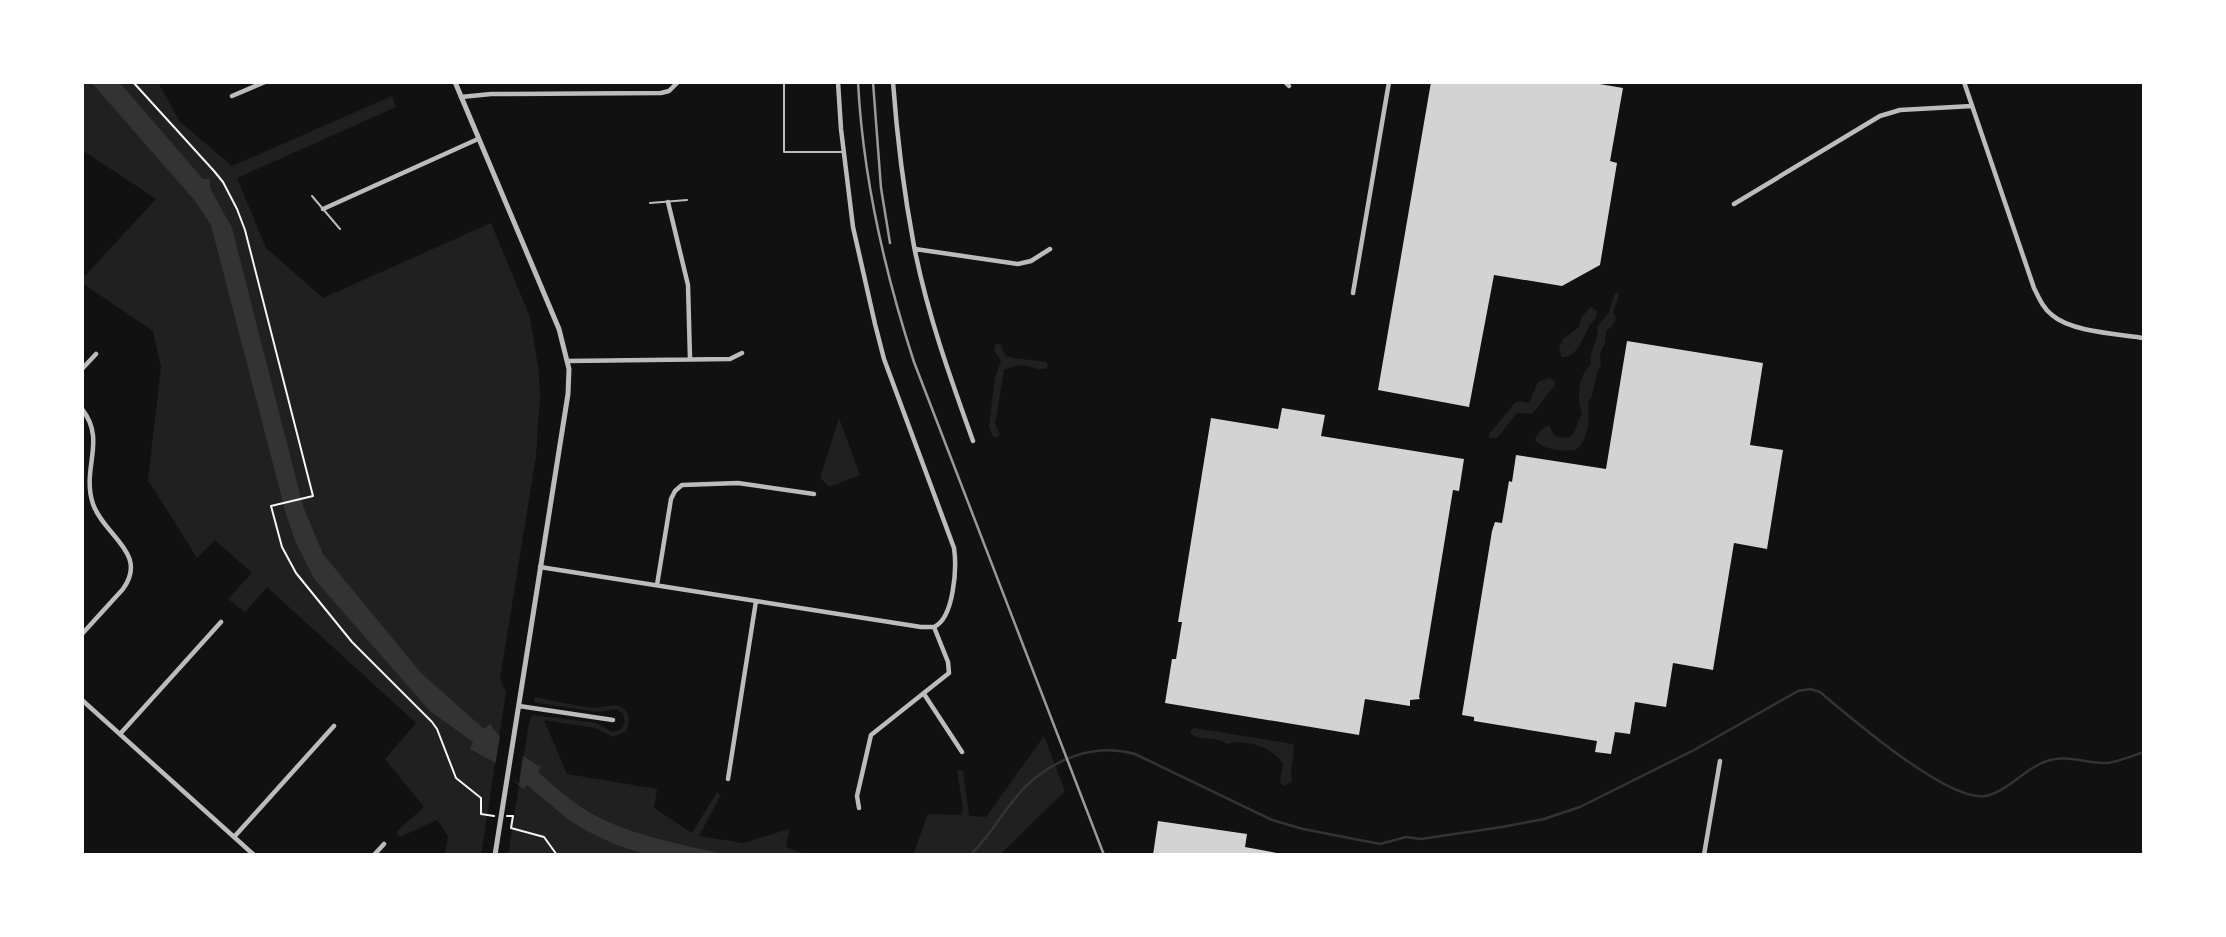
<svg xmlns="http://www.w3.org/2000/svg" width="2226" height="937" viewBox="0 0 2226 937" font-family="'Sofia Sans Condensed',sans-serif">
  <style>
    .green { fill: #202020 }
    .water { fill: #333 }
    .pier { fill: #111 }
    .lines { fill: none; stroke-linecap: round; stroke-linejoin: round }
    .stream { stroke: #333; stroke-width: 2.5 }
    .building { fill: #d3d3d3 }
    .path { stroke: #f5f5f5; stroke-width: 2 }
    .service { stroke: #bcbcbc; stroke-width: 2 }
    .minor { stroke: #bcbcbc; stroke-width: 4.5 }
    .tertiary { stroke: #bcbcbc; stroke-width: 5 }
    .rail { stroke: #9a9a9a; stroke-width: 2.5 }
  </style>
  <rect width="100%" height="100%" fill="#111"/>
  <path class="green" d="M82 82H158L180 122 232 166 392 96 396 107 237 178 266 248 323 298 491 223 530 317 539 373 540 395 536 456 500 679 506 692 481 855H445L448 836 437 820 400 837 396 832 424 807 385 759 416 723 267 587 245 612 228 599 252 573 215 540 197 558 148 480 161 367 153 331 82 283V279L156 199 82 150Z
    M1617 292 1619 295 1613 313 1616 317C1614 323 1612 327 1606 331L1605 343 1600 353 1601 365 1597 373 1592 396 1588 402C1590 418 1589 440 1575 450 1561 451 1545 451 1535 440 1536 434 1544 427 1549 425 1551 428 1552 433 1555 435 1561 440 1573 438 1575 431 1578 424 1577 421 1582 415 1577 397 1577 378 1591 364 1588 349 1600 341 1597 327L1609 312 1614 296Z
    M1591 307 1597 311C1597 320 1594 319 1590 325 1583 336 1578 358 1562 357L1559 349 1563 339 1578 328 1582 316Z
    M996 344H1000C1003 348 1003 352 1005 355 1008 359 1038 360 1046 362L1048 366 1046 369C1027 370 1026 360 1004 370L995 424 1000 435 996 438 992 435 989 426 995 377 1001 361 994 350Z
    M1550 378 1555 382V385L1532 414 1517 413 1497 438H1489V434L1514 404 1518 401 1529 403 1538 382Z
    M839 418 860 475 830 487 820 478Z
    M535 697C555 701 575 706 595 708 605 708 613 702 622 708 631 713 630 724 625 732L613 737 595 728 544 720 567 774 657 789 654 808 692 833 717 792 721 795 699 836 743 843 789 829 786 847 807 855H508L529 723 532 715 596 723 613 732 622 729 625 722 623 714 617 709 598 712 537 703 534 701Z
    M1194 728 1293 744C1296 755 1289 768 1292 781L1285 786 1280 783 1283 764C1274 748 1245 738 1227 744 1214 735 1202 742 1191 734V730Z
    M1044 736 1065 791 1000 855H913L928 814 961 815 963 809 957 770 963 771 969 816 986 817Z"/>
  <path class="water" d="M91 82H119L203 179H210V188L232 228 303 506 323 554 421 673 484 729 490 724C504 744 520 755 541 767L538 772C557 789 576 806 598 817 638 837 684 845 728 855H647L614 844 587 831 569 820 527 785 523 789 494 762 470 749 473 742 430 711 315 580 296 543 286 514 211 225 195 201Z"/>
  <path class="pier" d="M500 736 523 755 519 784 495 766Z"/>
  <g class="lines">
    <path class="stream" d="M970 855C992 835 1004 808 1025 787 1055 758 1095 743 1135 754L1272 820 1303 829 1380 844 1406 837 1421 839 1502 827 1544 819 1580 807 1694 750 1798 691 1810 689 1820 692C1851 718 1948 802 1985 796 2010 791 2025 767 2050 760 2068 755 2089 764 2108 763 2120 761 2132 756 2144 752"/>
  </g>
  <path class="building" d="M1431 82H1588L1623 88 1610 161 1617 163 1600 265 1562 286 1494 275 1469 407 1378 390Z
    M1627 341 1763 363 1750 445 1783 450 1767 549 1734 543 1713 670 1673 663 1666 707 1635 702 1630 734 1615 732 1611 754 1595 752 1597 741 1474 721V717L1462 715 1492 531 1495 522 1502 523 1509 481 1512 482 1516 455 1606 469Z
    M1282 408 1325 415 1321 436 1464 459 1459 491 1453 490 1419 697 1420 699 1410 700V706L1365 699 1359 735 1165 703 1172 659H1176L1182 622H1178L1211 418 1278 429Z
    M1158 821 1247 834 1245 847 1288 855H1153Z"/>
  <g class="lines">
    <path class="path" d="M133 82 214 171 223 182 237 209 245 230 313 496 271 506 282 547 296 573 352 642 432 722 437 729 456 778 481 798V814L494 816
      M507 816H513L511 828 544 837 557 855"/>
    <path class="service" d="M784 82V152H842
      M312 196 340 229
      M650 203 687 200"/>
    <path class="minor" d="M838 82 841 129 853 227 875 324 884 359 954 548C957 568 954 618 934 627
      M893 82C897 137 904 193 914 246 927 313 950 377 973 441
      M1285 82 1289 86
      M1964 82 2034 288C2039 298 2043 308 2052 315 2071 332 2119 334 2144 338
      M232 96 265 82
      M461 97 491 94 661 93 669 91 678 82
      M668 202 688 285 690 359
      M1734 204 1880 116 1900 110 1972 106
      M323 209 478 139
      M915 249 1018 264 1031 261 1050 249
      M1353 293 1389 82
      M568 361 730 359 742 353
      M82 369 96 354
      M82 409C107 441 81 468 93 504 104 536 149 553 123 589L82 634
      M540 567 921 627H934
      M657 585 671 499 675 491 682 485 738 483 814 494
      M924 694 962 752
      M82 700 254 855
      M519 706 613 720
      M120 734 221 622
      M728 779 756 601
      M859 808 857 796 871 735 949 673 948 662 934 627
      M234 837 334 726
      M374 855 384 844
      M1704 855 1720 761"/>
    <path class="tertiary" d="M455 82 559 329 569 369 568 394 495 855"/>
    <path class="rail" d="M858 82C863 179 884 270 914 362L1104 855
      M873 82 881 188 890 243"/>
  </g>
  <rect width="2226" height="937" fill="none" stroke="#ffffff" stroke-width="168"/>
</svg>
